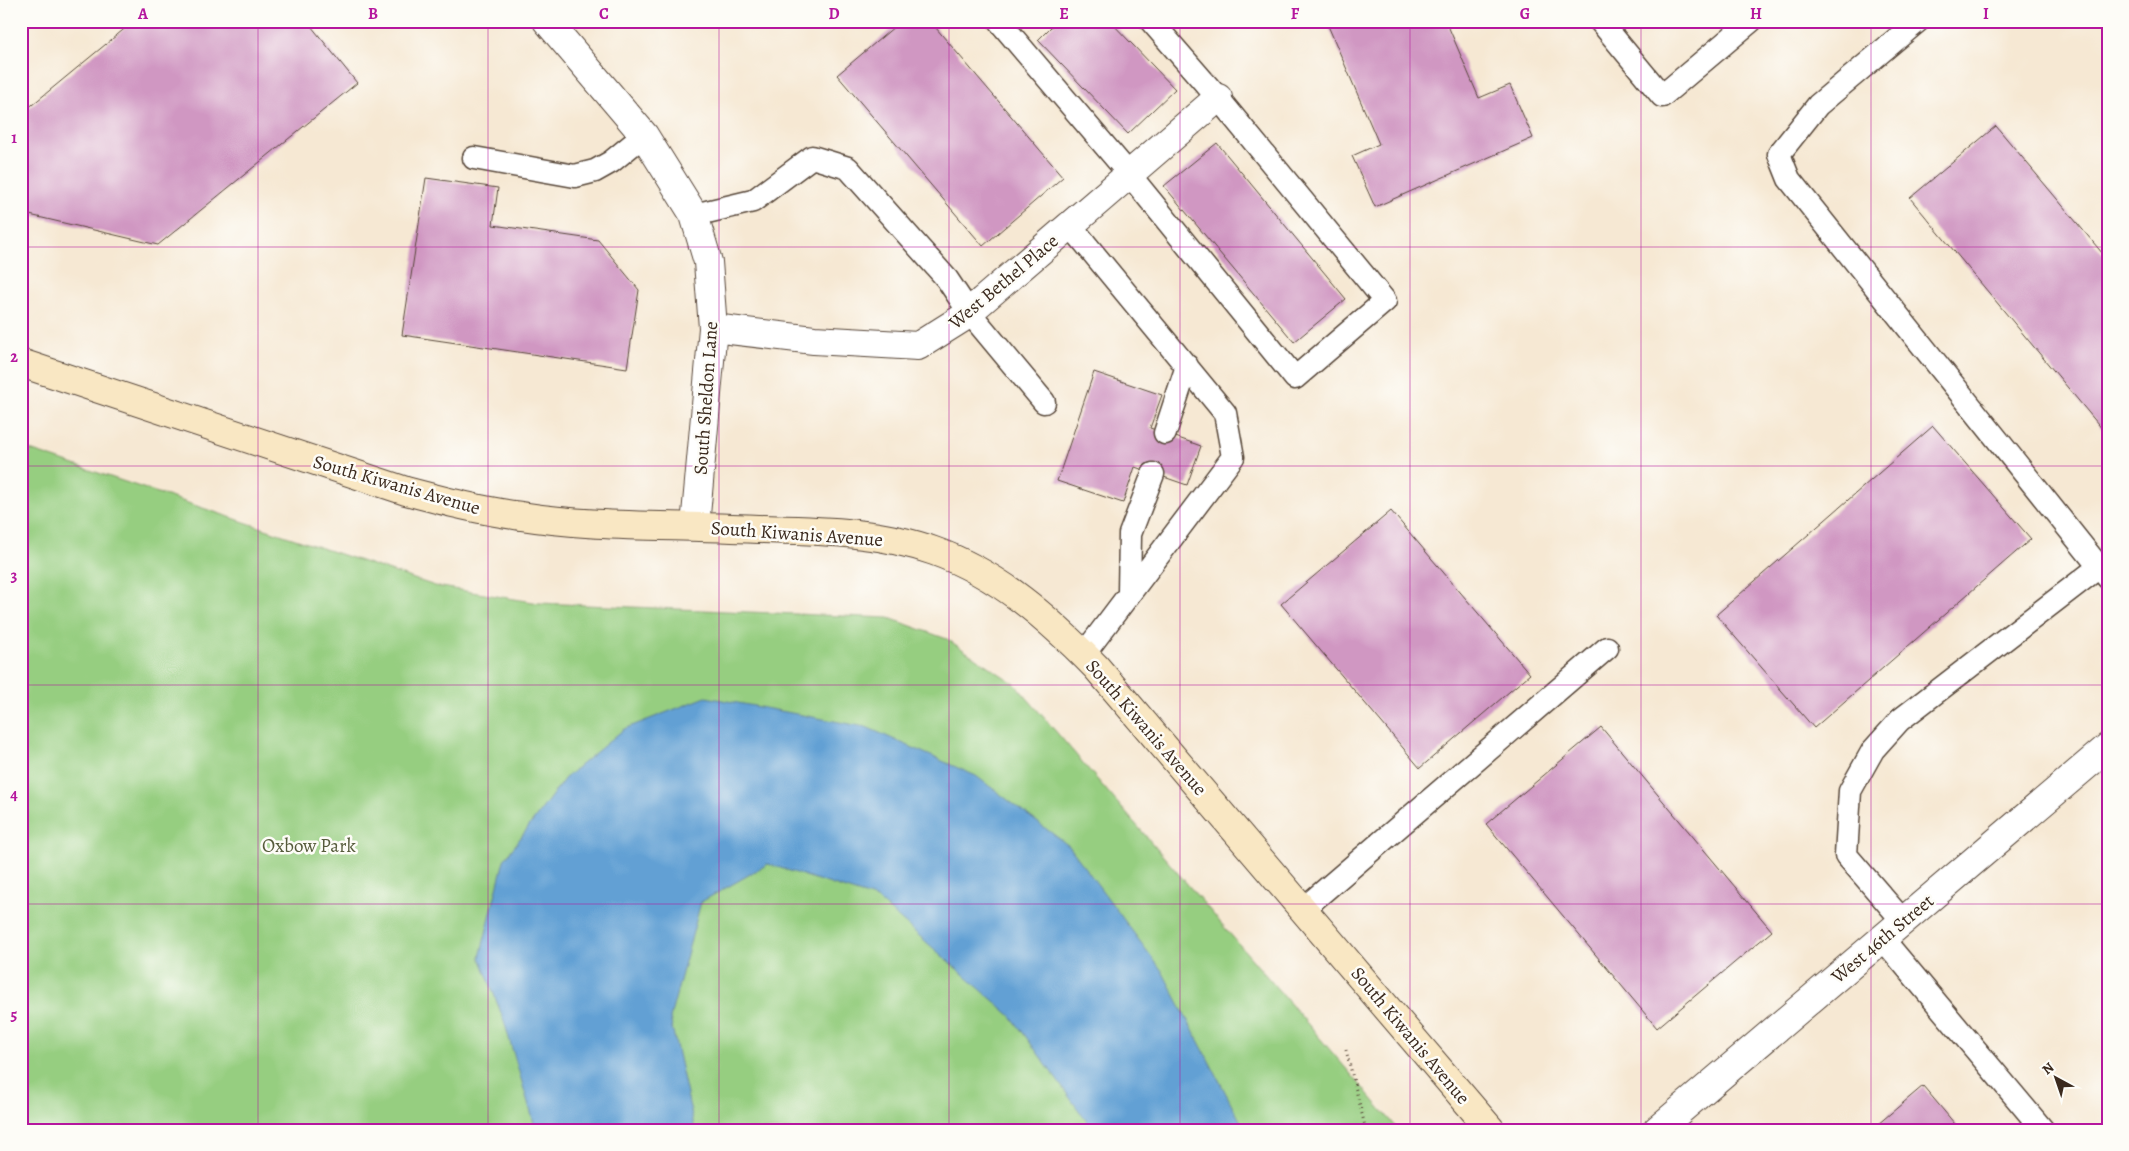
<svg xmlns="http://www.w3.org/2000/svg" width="2129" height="1151" viewBox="0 0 2129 1151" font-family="Alegreya,serif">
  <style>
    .green { fill: #96ce80; stroke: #687c4f }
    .water { fill: #62a0d4; stroke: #4e6579 }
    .building { fill: #d097c2 }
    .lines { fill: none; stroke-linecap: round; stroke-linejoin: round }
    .lane-casing { stroke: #574639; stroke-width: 25 }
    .street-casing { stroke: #574639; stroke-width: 30 }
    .secondary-casing { stroke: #574639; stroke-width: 30 }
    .path { stroke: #574639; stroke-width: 3; stroke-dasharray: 1 4; stroke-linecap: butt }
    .lane { stroke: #fff; stroke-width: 22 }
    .street { stroke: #fff; stroke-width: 28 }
    .secondary { stroke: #f9e7c3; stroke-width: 28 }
    .grid { fill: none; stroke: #b5179e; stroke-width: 1; stroke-opacity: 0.55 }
    .labels { text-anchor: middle; stroke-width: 5; stroke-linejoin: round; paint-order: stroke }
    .street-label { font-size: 19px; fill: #3b2a1e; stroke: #fdfcf7 }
    .park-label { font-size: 19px; fill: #565b3b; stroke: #fdfcf7 }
    .neatline { fill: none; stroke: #b5179e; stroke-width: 2 }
    .grid-label { font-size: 16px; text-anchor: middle; font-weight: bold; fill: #b5179e }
  </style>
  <rect width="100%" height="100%" fill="#fdfcf7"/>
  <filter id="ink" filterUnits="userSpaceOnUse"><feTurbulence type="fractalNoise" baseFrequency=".02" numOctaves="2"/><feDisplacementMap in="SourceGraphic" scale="10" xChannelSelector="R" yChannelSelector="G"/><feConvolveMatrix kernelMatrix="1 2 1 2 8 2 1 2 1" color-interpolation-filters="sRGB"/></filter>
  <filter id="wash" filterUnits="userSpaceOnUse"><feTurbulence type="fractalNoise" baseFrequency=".0096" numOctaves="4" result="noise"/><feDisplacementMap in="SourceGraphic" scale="20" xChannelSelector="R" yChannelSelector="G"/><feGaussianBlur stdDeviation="1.12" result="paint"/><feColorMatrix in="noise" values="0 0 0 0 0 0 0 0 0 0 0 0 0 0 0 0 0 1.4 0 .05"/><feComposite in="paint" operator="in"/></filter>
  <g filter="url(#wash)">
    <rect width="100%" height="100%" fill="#f6e8d3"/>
    <path class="green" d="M21 447 435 586 539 603 889 618 947 639 1015 684 1399 1130H21Z"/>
    <path class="water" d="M706 697 866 727 976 776 1069 846 1162 971 1245 1130H1093L1011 1016 877 899 768 864 701 902 670 1018 695 1130H536L504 1021 480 957 504 860 565 778 624 729Z"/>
    <g id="blocks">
      <path class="building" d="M134 21H307L357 83 158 245 21 213V114Z
        M901 21H930L1063 177 983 246 837 75Z
        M1057 21H1110L1175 89 1128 134 1038 40Z
        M1326 21H1446L1479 98 1510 85 1533 138 1375 207 1352 156 1379 144Z
        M1996 126 2108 260V436L1910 198Z
        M1217 143 1346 299 1294 342 1164 186Z
        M426 178 498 188 493 225 598 240 639 290 627 368 402 335Z
        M1094 372 1162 395 1150 428 1201 446 1187 485 1135 467 1123 503 1057 481Z
        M1933 426 2031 539 1814 728 1716 615Z
        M1391 511 1530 674 1420 768 1281 604Z
        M1601 727 1772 931 1657 1028 1486 824Z
        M1923 1086 1960 1130H1871Z"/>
    </g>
  </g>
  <g filter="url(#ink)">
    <use href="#blocks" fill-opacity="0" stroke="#574639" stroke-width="1"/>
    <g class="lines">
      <g class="lane-casing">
        <path id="lane" d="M999 21 1129 174 1295 378 1385 301 1218 98 1151 21
          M1600 21 1662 96 1751 21
          M1918 21 1818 105 1779 154 1789 179 2108 578
          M474 158 575 176 595 171 611 162 644 135
          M694 215 753 201 812 157 848 168 947 279 969 312 1044 402
          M1070 225 1225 413 1233 457 1084 654
          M1165 433 1187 366
          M1129 593 1130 534 1153 474
          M1303 909 1607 648
          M1903 921 1846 855 1850 791 1873 750 1900 720 2099 567
          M1882 938 2043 1130"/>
      </g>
      <g class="street-casing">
        <path id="street" d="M547 21 644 135 694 215 708 262 713 328 695 526
          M713 328 814 340 918 346 961 319 1218 98
          M1657 1130 2108 747"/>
      </g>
      <g class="secondary-casing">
        <path id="secondary" d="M21 363 406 491C444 501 482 511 521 516 590 527 662 525 732 528 799 531 871 528 934 551 999 574 1049 619 1096 667L1491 1130"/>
      </g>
      <path class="path" d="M1346 1050 1366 1130"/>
      <use href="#lane" class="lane"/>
      <use href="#street" class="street"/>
      <use href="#secondary" class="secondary"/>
    </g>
  </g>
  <path class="grid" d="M258 21V1130M488 21V1130M719 21V1130M949 21V1130M1180 21V1130M1410 21V1130M1641 21V1130M1871 21V1130M21 247H2108M21 466H2108M21 685H2108M21 904H2108"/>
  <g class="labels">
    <g class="street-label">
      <text transform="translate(1003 281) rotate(-40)" y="7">West Bethel Place</text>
      <text transform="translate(705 398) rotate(-86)" y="7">South Sheldon Lane</text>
      <text transform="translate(397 484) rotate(16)" y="7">South Kiwanis Avenue</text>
      <text transform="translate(797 533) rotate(4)" y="7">South Kiwanis Avenue</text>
      <text transform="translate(1147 727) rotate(49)" y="7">South Kiwanis Avenue</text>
      <text transform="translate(1882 938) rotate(-40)" y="7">West 46th Street</text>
      <text transform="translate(1411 1035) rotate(50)" y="7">South Kiwanis Avenue</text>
    </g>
    <g class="park-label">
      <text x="309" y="852">Oxbow Park</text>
    </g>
  </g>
  <rect width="2129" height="1151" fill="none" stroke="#fdfcf7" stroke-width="55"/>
  <g transform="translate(2056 1078) rotate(320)" stroke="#fdfcf7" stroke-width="4" paint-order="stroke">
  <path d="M0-4L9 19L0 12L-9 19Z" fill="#3b2a1e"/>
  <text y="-8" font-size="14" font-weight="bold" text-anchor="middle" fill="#3b2a1e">N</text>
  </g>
  <rect x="28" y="28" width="2074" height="1096" class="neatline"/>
  <g class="grid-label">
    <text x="143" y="19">A</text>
    <text x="373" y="19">B</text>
    <text x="604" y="19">C</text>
    <text x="834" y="19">D</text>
    <text x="1064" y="19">E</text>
    <text x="1295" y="19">F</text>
    <text x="1525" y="19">G</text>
    <text x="1756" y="19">H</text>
    <text x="1986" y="19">I</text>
    <text x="14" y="143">1</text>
    <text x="14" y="362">2</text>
    <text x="14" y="581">3</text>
    <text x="14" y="800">4</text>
    <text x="14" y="1020">5</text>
  </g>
</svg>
